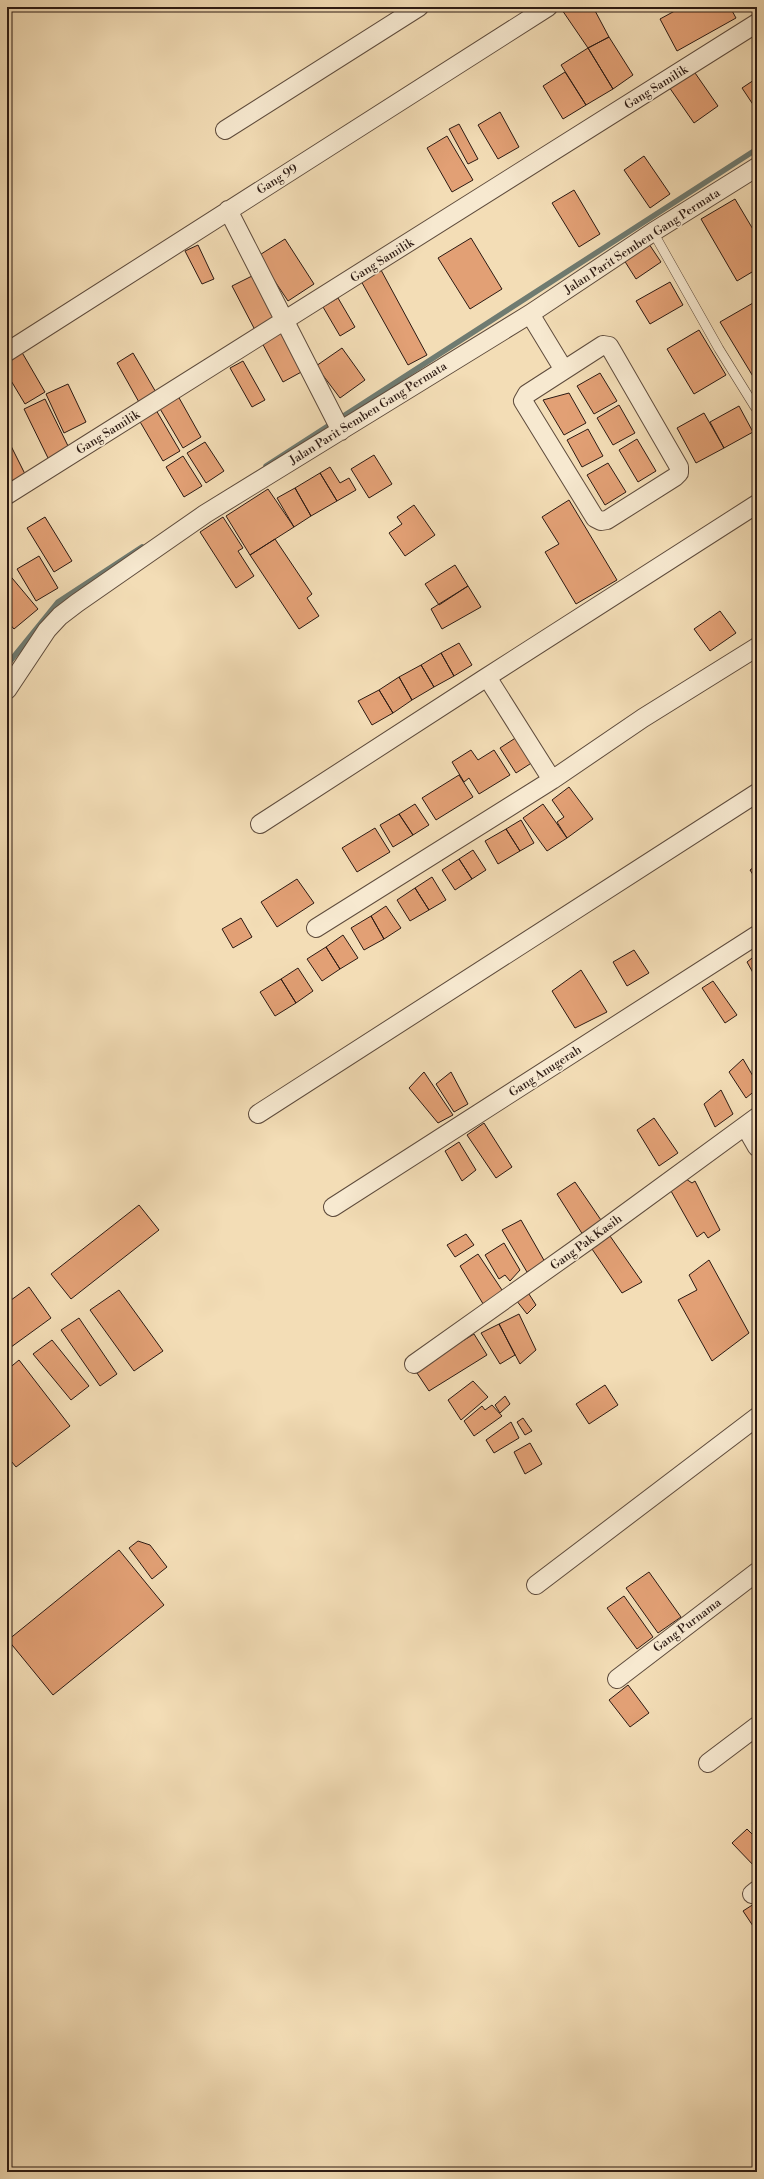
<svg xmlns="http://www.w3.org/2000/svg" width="764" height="2179" viewBox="0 0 764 2179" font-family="'Libre Bodoni',serif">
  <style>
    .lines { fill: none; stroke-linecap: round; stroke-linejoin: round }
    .stream { stroke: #6f7b71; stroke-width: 5.5 }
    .building { fill: #e2a075; stroke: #2c1a13 }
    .lane-casing { stroke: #5e4b3c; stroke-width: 10 }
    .street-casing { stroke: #5e4b3c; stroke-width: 20 }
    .lane { stroke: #f7e9d0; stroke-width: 9 }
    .street { stroke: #f7e9d0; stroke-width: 18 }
    .labels { text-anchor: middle; stroke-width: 3; stroke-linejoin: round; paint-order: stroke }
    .street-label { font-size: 12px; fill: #2c1a13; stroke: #f7e9d0 }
  </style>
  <rect width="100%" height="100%" fill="#f3ddb6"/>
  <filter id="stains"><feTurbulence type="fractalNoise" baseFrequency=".005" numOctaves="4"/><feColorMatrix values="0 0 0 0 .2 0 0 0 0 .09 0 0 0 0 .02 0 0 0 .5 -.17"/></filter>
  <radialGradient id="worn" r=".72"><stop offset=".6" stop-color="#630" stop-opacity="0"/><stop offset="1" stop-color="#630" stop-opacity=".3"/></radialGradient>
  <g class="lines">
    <path class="stream" d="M266 466 757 149
      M7 665 58 602 142 547"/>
  </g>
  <path class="building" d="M560 7H593L609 37 588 48Z
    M682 7H730L736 18 677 51 660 19Z
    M609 37 633 75 613 89 588 48Z
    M588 48 613 89 586 105 561 65Z
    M693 70 718 106 694 123 669 87Z
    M565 72 586 105 563 119 543 86Z
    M757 78V108L756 109 742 88Z
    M500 112 519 147 498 159 478 125Z
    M459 124 478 159 468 164 449 129Z
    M447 136 473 180 452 192 427 148Z
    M644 156 670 194 650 208 624 170Z
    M574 190 600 234 579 247 552 203Z
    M735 199 757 236V269L737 281 701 219Z
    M471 238 502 289 470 309 438 258Z
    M285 239 314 284 288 301 258 256Z
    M649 244 661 262 636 279 624 260Z
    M198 245 214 279 202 284 185 251Z
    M381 270 427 355 408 365 361 281Z
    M254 275 277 319 255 330 232 286Z
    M670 282 683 305 650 324 636 301Z
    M338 298 355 327 340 336 323 307Z
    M753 303 757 309V383L720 322Z
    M282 329 305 370 283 382 261 341Z
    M699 330 726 375 694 394 667 349Z
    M342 348 365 380 340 398 316 366Z
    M20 349 45 392 25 404 7 374V357Z
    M133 353 157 394 140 404 117 363Z
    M243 361 265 400 252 407 230 368Z
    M600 373 617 401 594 414 577 386Z
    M68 384 86 422 64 433 46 394Z
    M569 393 586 423 564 435 543 400Z
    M178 396 201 437 183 448 159 407Z
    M45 399 70 450 49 460 24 409Z
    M619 405 635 433 613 445 597 418Z
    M739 406 753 432 724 448 710 422Z
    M156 410 180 451 163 461 139 420Z
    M704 413 724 448 696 463 677 428Z
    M588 429 603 456 582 467 567 440Z
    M7 438 27 478 9 487 7 484Z
    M637 439 656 471 638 482 619 450Z
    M205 442 224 471 206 483 187 453Z
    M374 455 392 484 369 498 351 469Z
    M183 456 202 486 184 497 166 467Z
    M608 463 626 492 605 505 587 475Z
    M330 467 340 483 349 478 356 490 337 501 320 473Z
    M320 473 337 501 311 516 295 488Z
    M295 488 311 516 294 527 277 498Z
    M268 489 294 527 250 555 226 516Z
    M569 500 617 580 576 604 545 552 559 544 542 517Z
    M414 505 435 535 405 556 389 533 402 524 397 517Z
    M45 517 72 561 54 572 27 528Z
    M223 517 243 548 238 551 254 576 236 588 200 532Z
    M275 539 312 594 307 598 319 616 299 629 250 555Z
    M39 556 58 588 36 601 17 569Z
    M455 565 468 586 439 605 425 584Z
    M7 572 38 609 14 629 7 621Z
    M468 586 481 607 442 629 431 609Z
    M720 611 736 633 710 651 694 629Z
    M459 643 472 665 454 676 441 653Z
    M441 653 454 676 434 687 421 665Z
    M421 665 434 687 412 700 399 677Z
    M399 677 412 700 393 713 379 690Z
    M379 690 393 713 372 725 358 701Z
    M517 737 533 762 516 773 500 748Z
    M471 750 478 760 494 750 510 775 479 794 469 778 464 782 452 762Z
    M459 775 473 797 436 820 422 798Z
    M569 787 593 819 567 838 557 822 564 817 552 800Z
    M415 804 429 825 413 835 399 814Z
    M543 804 567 838 547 851 523 818Z
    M399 814 413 835 393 847 380 825Z
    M521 820 534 843 520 851 506 829Z
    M375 828 390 852 357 872 342 848Z
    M506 829 520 851 498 864 485 841Z
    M473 850 486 870 472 879 459 859Z
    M459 859 472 879 455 890 442 870Z
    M757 865V881L750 870Z
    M432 877 446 900 429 910 415 888Z
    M297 879 314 903 277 927 261 902Z
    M415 888 429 910 410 921 397 900Z
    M386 906 401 928 384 939 371 916Z
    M371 916 384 939 364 950 351 928Z
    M241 918 252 937 233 948 222 929Z
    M343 935 358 958 340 969 326 947Z
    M326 947 340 969 322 981 307 959Z
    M634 950 649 973 627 986 613 962Z
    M757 954V980L747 962Z
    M298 968 313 991 296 1003 281 979Z
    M581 970 607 1012 575 1028 552 991Z
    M281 979 296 1003 275 1016 260 992Z
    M713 981 737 1015 725 1023 702 988Z
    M743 1059 757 1083V1089L746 1098 729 1072Z
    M424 1072 453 1115 438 1123 409 1088Z
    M451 1072 468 1104 454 1112 436 1084Z
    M721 1090 733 1114 715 1127 704 1104Z
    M654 1118 678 1153 659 1166 637 1130Z
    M484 1123 512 1167 496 1178 467 1135Z
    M459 1142 476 1170 462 1181 445 1151Z
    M686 1179 692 1183 695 1181 720 1230 708 1238 704 1232 697 1237 671 1191Z
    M575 1182 603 1223 583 1235 557 1194Z
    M139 1205 159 1230 71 1299 51 1274Z
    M521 1220 545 1262 527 1272 502 1230Z
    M466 1234 474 1245 455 1257 447 1245Z
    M610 1236 642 1282 622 1293 592 1249Z
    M504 1243 520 1270 510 1281 505 1275 499 1279 485 1255Z
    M478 1254 504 1293 485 1307 460 1266Z
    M709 1260 749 1333 712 1361 678 1300 697 1290 689 1275Z
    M29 1287 51 1318 7 1350V1303Z
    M119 1290 163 1351 134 1371 90 1310Z
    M527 1291 536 1305 527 1314 516 1300Z
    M519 1314 536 1350 520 1364 499 1324Z
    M79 1318 117 1374 100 1386 61 1330Z
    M499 1324 515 1355 500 1364 481 1333Z
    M474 1334 487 1355 429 1391 415 1370Z
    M52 1340 89 1386 71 1400 33 1354Z
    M19 1360 70 1426 16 1467 7 1456V1370Z
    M473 1381 488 1397 461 1420 448 1400Z
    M605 1385 618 1405 589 1424 576 1404Z
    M505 1396 510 1404 500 1413 495 1405Z
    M492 1405 502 1416 474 1436 464 1421 482 1406 485 1410Z
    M523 1418 532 1431 525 1435 517 1422Z
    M511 1422 519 1438 494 1453 486 1440Z
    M530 1443 542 1464 525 1474 514 1452Z
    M138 1541 150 1545 167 1567 152 1579 129 1548Z
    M119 1550 164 1605 53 1695 8 1640Z
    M649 1572 681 1617 658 1633 626 1588Z
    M624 1596 653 1637 637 1649 607 1608Z
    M628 1685 649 1713 630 1727 609 1700Z
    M757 1818V1829L752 1823Z
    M747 1829 757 1839V1869L732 1843Z
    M757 1902V1932L743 1911Z"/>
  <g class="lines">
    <g class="lane-casing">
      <path id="lane" d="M653 232 719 349 755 407"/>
    </g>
    <g class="street-casing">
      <path id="street" d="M225 130 419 7
        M228 210 341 431
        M530 314 564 370
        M603 345 609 346 612 351 679 467V473L675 477 607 520 601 521 595 518 523 401 527 394Z
        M7 352 548 7
        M7 495 757 23
        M487 677 757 504
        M7 690 47 630 60 616 77 603 205 514 530 314 653 232 757 167
        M260 824 487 677 552 780
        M316 928 552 780 643 718 757 647
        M258 1114 757 793
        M745 1126 757 1147
        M333 1207 757 935
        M414 1364 593 1237 757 1117
        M536 1585 757 1417
        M617 1679 757 1572
        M708 1763 757 1726
        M752 1894 757 1890"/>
    </g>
    <use href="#lane" class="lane"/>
    <use href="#street" class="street"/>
  </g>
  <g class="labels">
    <g class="street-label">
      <text transform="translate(656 87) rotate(-32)" y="4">Gang Samilik</text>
      <text transform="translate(277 179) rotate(-32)" y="4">Gang 99</text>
      <text transform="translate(642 241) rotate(-33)" y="4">Jalan Parit Semben Gang Permata</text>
      <text transform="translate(382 260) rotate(-32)" y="4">Gang Samilik</text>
      <text transform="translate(368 413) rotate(-32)" y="4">Jalan Parit Semben Gang Permata</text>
      <text transform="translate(108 432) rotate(-32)" y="4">Gang Samilik</text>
      <text transform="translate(545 1071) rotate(-33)" y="4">Gang Anugerah</text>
      <text transform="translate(586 1242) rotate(-36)" y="4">Gang Pak Kasih</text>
      <text transform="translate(687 1625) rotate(-37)" y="4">Gang Purnama</text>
    </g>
  </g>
  <rect width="764" height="2179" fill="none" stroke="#f3ddb6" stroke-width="24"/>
  <rect x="8" y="8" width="748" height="2163" fill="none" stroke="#2c1a13" stroke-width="2"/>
  <rect x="12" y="12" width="740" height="2155" fill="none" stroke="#2c1a13"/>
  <rect width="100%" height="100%" filter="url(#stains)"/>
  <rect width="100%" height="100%" fill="url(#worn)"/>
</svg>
